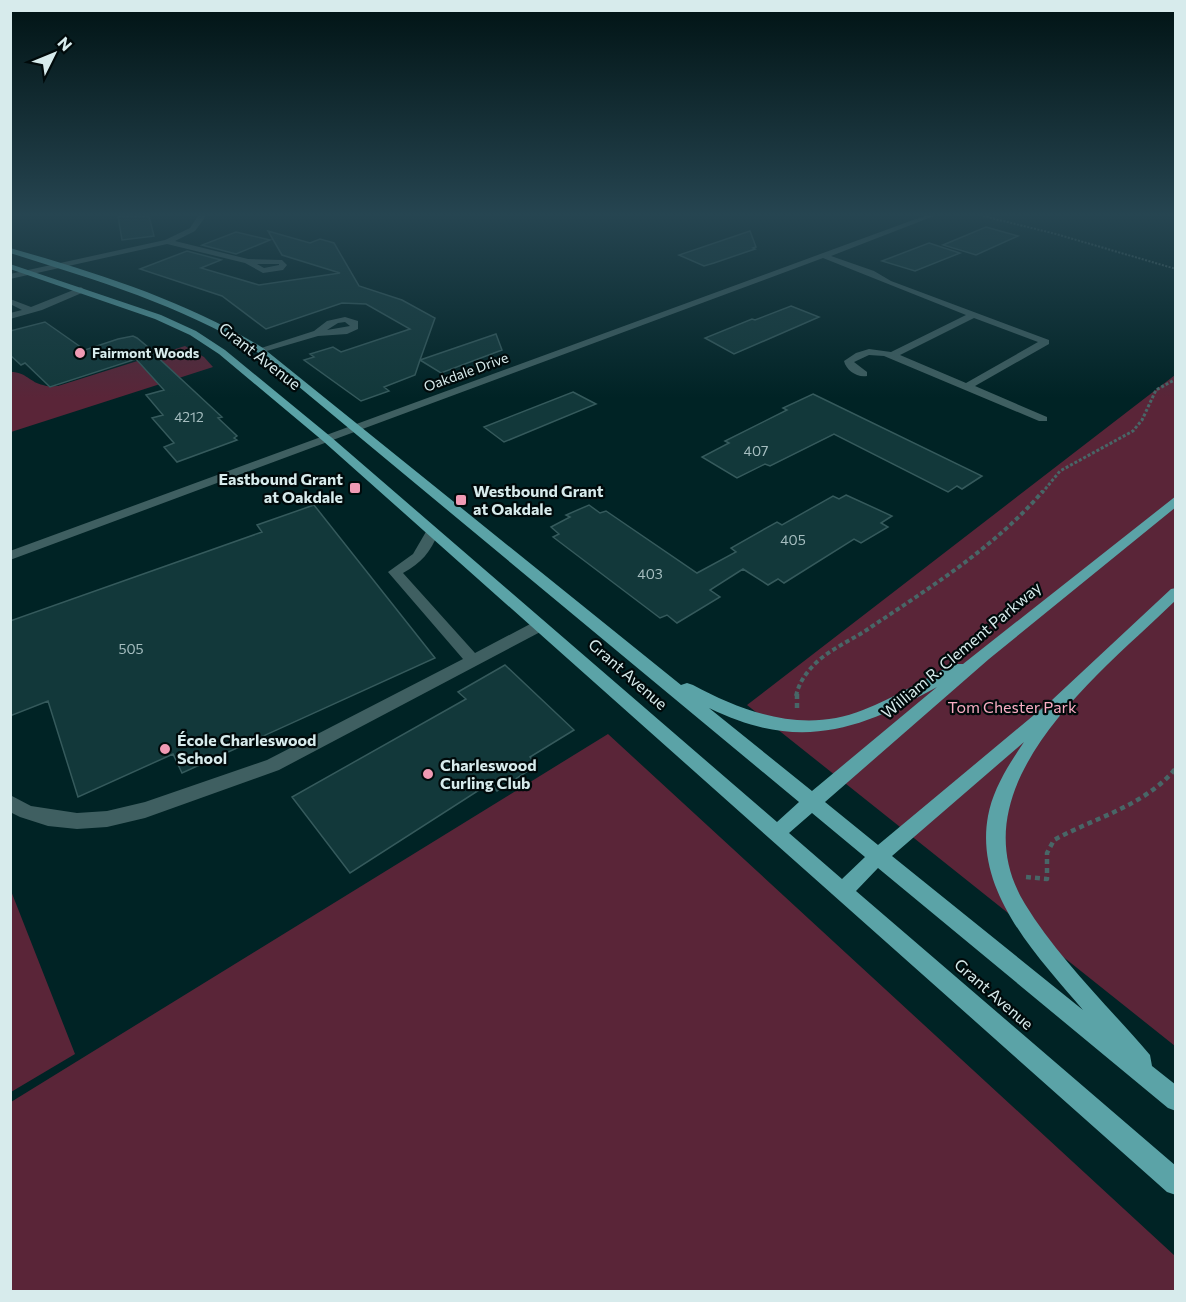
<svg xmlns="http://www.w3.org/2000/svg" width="1186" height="1302" viewBox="0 0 1186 1302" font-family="Commissioner,sans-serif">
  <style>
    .green { fill: #5a2538 }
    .building { fill: #12383a; stroke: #355a5c; stroke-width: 1.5 }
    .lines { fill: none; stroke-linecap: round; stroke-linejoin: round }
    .path-far3 { stroke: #486667; stroke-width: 2; stroke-dasharray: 2 1.5; stroke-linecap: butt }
    .path-far2 { stroke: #486667; stroke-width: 3; stroke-dasharray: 3 2; stroke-linecap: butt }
    .path-far1 { stroke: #486667; stroke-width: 4; stroke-dasharray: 4.5 3; stroke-linecap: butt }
    .path { stroke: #486667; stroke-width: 4.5; stroke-dasharray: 5 4; stroke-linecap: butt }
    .minor { fill: #3f5f61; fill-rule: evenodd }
    .major { fill: #5ba3a7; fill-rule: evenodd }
    .poi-dot { fill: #f09ab4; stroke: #000a0b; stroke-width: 2 }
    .labels { text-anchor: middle; stroke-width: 4.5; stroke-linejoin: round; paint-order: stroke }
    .far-poi-label { font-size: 14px; font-weight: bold; fill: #d7ebec; stroke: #000a0b; text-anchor: start }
    .far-street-label { font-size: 14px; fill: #d7ebec; stroke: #000a0b }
    .number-label { font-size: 14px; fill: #a6bec0 }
    .street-label { font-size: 16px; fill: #d7ebec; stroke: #000a0b }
    .poi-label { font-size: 16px; font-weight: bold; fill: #d7ebec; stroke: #000a0b; text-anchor: start }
    .park-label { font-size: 16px; fill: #f8adc3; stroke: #000a0b }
  </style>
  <rect width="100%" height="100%" fill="#002325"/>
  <path class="green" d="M185 346 204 357 213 367 11 432V372C26 372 31 383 43 385 47 387 53 386 58 386Z
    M1175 375V1046L747 705Z
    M608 734 1175 1256V1291H11V1102Z
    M11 891 75 1054 11 1092H10Z"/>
  <path class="building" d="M118 216H149L154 236 122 240Z
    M986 227 1018 236 976 255 943 245Z
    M268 231 310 243 320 239 334 243 359 286 402 300 435 318 420 360 496 334 502 350 441 373 420 360 415 375 384 387 389 391 361 401 304 360 314 357 310 354 333 347 341 352 410 329 366 304 342 303 266 329 222 296 140 269 187 251 221 260 201 268 259 285 340 273 282 255Z
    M750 231 756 247 753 248 755 249 714 263 704 266 679 255Z
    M236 232 270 240 236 254 202 245Z
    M929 243 960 253 915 271 882 261Z
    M791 306 819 317 734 354 705 338 752 319 755 320Z
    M45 322 85 350 118 339 133 336 137 338 154 352H152L222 417 218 418 237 436 234 438 237 440 177 462 164 447 174 443 152 418 163 415 146 395 164 390 136 359 50 387 25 363 21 365 10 355V331Z
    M573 392 596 404 504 442 484 427Z
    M813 394 982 476 962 489 957 486 948 492 834 434 770 466 765 464 737 478 702 457 729 443 725 441 787 410 783 408Z
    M846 495 892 516 881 523 888 527 861 543 854 539 784 583 778 579 768 585 743 569 710 590 720 597 677 623 667 615 660 618 553 537 559 534 551 527 570 517 566 515 589 505 600 513 606 511 697 573 736 552 731 548 777 522 782 525 833 496 839 499Z
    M314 505 435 658 182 773 173 754 78 797 48 701 10 716V621L262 532 257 525Z
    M505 665 574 730 530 757 537 765 497 791 490 783 350 873 292 797 466 699 458 692Z"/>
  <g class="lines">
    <path class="path-far3" d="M983 216 1056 234 1176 269"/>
    <path class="path-far2" d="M1042 493 1060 471 1133 431 1142 420 1156 390 1176 379"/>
    <path class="path-far1" d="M796 696C799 682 807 671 818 661 834 647 854 639 871 627 931 587 996 546 1043 491"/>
    <path class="path" d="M797 694V709
      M1026 877 1047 879V853L1054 840C1096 817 1145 806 1176 768"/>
    <path class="minor" d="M198 216H206L195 231 175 241 248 259 282 260 287 265 283 270 263 273 245 263 167 244 10 279V274L165 240 190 228ZM257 264H279V265L264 268Z
      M924 216H934L831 256 874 271 891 281 1049 340V344L975 386 1047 417V421H1039L884 356 869 355 854 362 867 372V376C857 378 846 370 844 361L856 353 869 349 891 352 966 315 823 258 10 560V551ZM974 318 1038 342 966 383 900 355Z
      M81 287 85 290 84 292 42 310 10 319V313L22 310 10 304V299L31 307Z
      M345 317 358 321V329L347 334 318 336 260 353 255 350 314 331 327 321ZM345 322 350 326 327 330 338 323Z
      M432 529 438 533C431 552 421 563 403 573L475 653 534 622H544L546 626 544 630 279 770 145 818 107 827 77 829 48 826 20 817 10 812V795L31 806 77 813 107 811 145 802 267 760 463 659 388 572 413 554 427 530Z"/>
    <path class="major" d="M10 248C98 273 186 301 263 348L681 685 687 683 693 685C745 713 804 734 863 710 894 698 923 680 953 664H963L1176 496V507L989 659 825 802 878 845 1052 700 1171 589 1176 588V600C1100 674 953 785 1025 904 1057 957 1109 1007 1150 1055L1152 1066 1176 1085V1111L1168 1108 878 868 856 891 1176 1166V1195L1167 1192 323 441 219 354 190 335 155 319 10 269V264L161 315 196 331 225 350 331 437 777 822 799 802 257 352C180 305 96 280 10 253ZM937 687 812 791 709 708C797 751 856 732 937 687ZM1024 742C1009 764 993 789 988 816 974 892 1038 957 1083 1010L892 856ZM812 813 865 857 842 879 789 833Z"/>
  </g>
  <linearGradient id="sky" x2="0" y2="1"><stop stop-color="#001314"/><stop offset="0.54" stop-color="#264551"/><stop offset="1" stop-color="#264551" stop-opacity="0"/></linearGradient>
  <rect width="1186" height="398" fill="url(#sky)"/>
  <g class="poi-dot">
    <circle cx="80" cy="353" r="6"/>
    <rect x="349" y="482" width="12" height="12" rx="3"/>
    <rect x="455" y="494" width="12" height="12" rx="3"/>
    <circle cx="165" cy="749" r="6"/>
    <circle cx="428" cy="774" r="6"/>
  </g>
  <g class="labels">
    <g class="far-poi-label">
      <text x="92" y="358">Fairmont Woods</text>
    </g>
    <g class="far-street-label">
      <text transform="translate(466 372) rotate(-20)" y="5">Oakdale Drive</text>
    </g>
    <g class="number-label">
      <text x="189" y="422">4212</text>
      <text x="756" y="456">407</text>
      <text x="793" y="545">405</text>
      <text x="650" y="579">403</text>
      <text x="131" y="654">505</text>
    </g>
    <g class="street-label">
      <text transform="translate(260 356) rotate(38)" y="6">Grant Avenue</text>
      <text transform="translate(961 650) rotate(-40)" y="6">William R. Clement Parkway</text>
      <text transform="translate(628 674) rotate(41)" y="6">Grant Avenue</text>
      <text transform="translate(994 994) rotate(41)" y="6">Grant Avenue</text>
    </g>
    <g class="poi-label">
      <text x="343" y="485" text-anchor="end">Eastbound Grant<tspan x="343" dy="18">at Oakdale</tspan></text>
      <text x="473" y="497">Westbound Grant<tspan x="473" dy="18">at Oakdale</tspan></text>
      <text x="177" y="746">École Charleswood<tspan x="177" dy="18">School</tspan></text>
      <text x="440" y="771">Charleswood<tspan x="440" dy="18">Curling Club</tspan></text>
    </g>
    <g class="park-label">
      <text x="1012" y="713">Tom Chester Park</text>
    </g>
  </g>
  <rect width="1186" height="1302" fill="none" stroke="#d7ebec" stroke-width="24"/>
  <g transform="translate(54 54) rotate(47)" stroke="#000a0b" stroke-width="4.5" paint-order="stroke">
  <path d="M0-4.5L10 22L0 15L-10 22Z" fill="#d7ebec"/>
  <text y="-9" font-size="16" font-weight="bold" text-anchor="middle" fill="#d7ebec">N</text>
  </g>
</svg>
